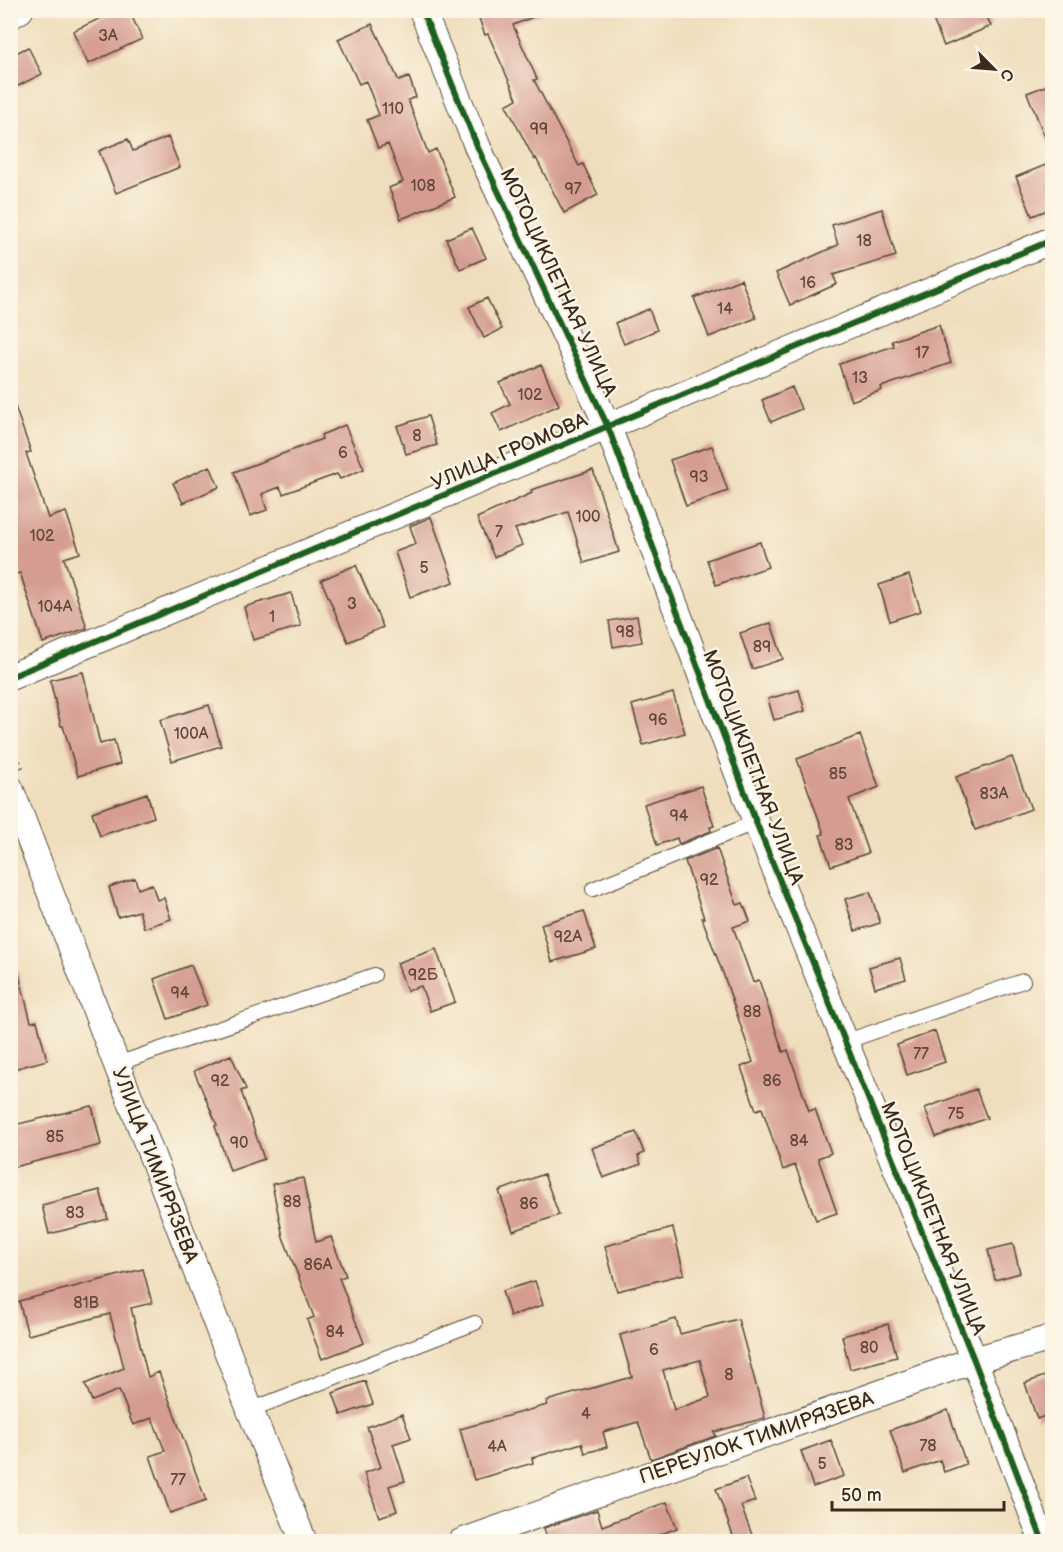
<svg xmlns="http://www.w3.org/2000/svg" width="1063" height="1552" viewBox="0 0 1063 1552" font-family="'Balsamiq Sans',sans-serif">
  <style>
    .building { fill: #d59d92; fill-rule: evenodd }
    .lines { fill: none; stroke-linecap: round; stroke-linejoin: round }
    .service-casing { stroke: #564536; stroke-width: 16 }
    .minor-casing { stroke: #564536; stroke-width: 28 }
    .path { stroke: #564536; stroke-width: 4; stroke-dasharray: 1.5 4.5; stroke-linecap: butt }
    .service { stroke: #fff; stroke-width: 14 }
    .minor { stroke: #fff; stroke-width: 26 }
    .cycleway-casing { stroke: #fcf5e5; stroke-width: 10 }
    .cycleway { stroke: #1b5e20; stroke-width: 6 }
    .labels { text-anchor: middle; stroke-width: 5; stroke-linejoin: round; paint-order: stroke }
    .number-label { font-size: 16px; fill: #62473b }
    .street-label { font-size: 20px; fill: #3b2a1e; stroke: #fcf5e5 }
  </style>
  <rect width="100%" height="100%" fill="#fcf5e5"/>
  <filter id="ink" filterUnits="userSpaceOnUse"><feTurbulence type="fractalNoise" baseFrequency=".0167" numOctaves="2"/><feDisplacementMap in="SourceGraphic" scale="12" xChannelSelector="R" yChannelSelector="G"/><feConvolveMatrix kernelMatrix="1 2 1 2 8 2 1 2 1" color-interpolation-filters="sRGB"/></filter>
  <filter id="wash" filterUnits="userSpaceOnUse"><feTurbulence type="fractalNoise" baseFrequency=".008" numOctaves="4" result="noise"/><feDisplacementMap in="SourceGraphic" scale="24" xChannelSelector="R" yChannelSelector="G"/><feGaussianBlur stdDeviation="1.35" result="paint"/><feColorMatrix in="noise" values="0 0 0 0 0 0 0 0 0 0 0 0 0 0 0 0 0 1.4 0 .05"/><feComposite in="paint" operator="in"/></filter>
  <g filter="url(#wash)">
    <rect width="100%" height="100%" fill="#efdebd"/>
    <g id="blocks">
      <path class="building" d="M118 10H129L142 39 88 64 73 31Z
        M476 10H545L546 12 513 25 537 79 534 80 579 166 583 164 598 195 564 213 536 158 534 159 506 105 517 99 488 34 485 35Z
        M929 10H984L991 26 944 46Z
        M372 24 399 81 409 77 416 97 408 100 428 153 436 149 455 197 401 219 389 188 403 182 388 144 378 148 367 120 379 115 366 81 359 84 338 39Z
        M28 47 42 74 10 90V56Z
        M1053 83V154H1052L1027 93Z
        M168 137 180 167 116 193 99 151 128 139 133 151Z
        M1053 162V208L1032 216 1016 177Z
        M882 209 896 256 833 275 837 284 790 305 776 273 838 245 832 225Z
        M472 228 486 258 460 269 446 239Z
        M741 279 756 318 709 337 694 298Z
        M487 298 502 329 484 338 469 307Z
        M649 309 657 330 624 344 615 323Z
        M939 325 951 363 881 387 882 390 851 401 839 364 894 346 892 341Z
        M541 365 559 405 501 432 492 413 510 404 500 383Z
        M792 387 801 409 771 422 762 400Z
        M13 401 31 452 26 453 48 518 66 512 80 553 64 558 87 628 43 643 20 573 10 576V402Z
        M428 416 437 445 406 454 397 426Z
        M345 425 364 469 340 479 337 474 283 494 280 487 262 494 267 510 250 516 234 472 322 439 321 435Z
        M712 446 728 491 686 506 670 460Z
        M210 466 219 487 183 503 173 483Z
        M593 470 619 552 584 563 568 512 515 529 522 545 494 557 477 518 532 493 531 490Z
        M431 517 454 582 410 597 395 552 416 544 410 526Z
        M760 542 768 567 716 585 707 560Z
        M356 565 383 627 348 642 321 580Z
        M909 575 921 611 890 621 879 585Z
        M291 593 301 626 253 640 244 607Z
        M637 616 642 642 613 647 609 621Z
        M771 623 783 659 752 669 740 633Z
        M83 672 100 744 114 740 120 764 78 776 63 726H61L50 680Z
        M799 690 805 711 774 720 768 699Z
        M673 693 685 733 643 745 632 705Z
        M209 705 221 746 172 761 160 720Z
        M860 735 879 787 849 799 868 853 831 866 820 835 824 834 797 759Z
        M1012 757 1031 809 975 830 956 777Z
        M701 786 714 826 710 827 711 831 679 844 677 838 657 845 644 804Z
        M147 793 154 817 100 836 92 812Z
        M717 848 737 905 743 903 750 921 733 927 753 982 759 980 783 1052 788 1050 809 1111 815 1109 831 1153 818 1158 837 1213 816 1220 795 1165 783 1170 762 1108 756 1110 741 1067 753 1062 724 976 702 918H704L685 861Z
        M135 878 138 889 152 884 157 900 164 898 171 919 144 928 139 911 118 917 109 887Z
        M870 892 880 923 855 931 845 899Z
        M584 911 596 949 552 962 541 924Z
        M436 949 455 1002 430 1011 421 986 407 991 397 963Z
        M900 958 906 979 875 988 869 967Z
        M191 965 207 1005 168 1019 154 979Z
        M17 967 31 1022 37 1021 47 1060 10 1070V968Z
        M935 1031 945 1062 907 1075 897 1045Z
        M231 1055 246 1089 241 1091 264 1159 230 1171 215 1126 217 1125 194 1071Z
        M976 1089 987 1118 936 1137 925 1108Z
        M92 1106 101 1145 10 1168V1126Z
        M636 1132 644 1153 638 1156 641 1164 603 1178 592 1148Z
        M544 1174 559 1215 513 1231 499 1191Z
        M303 1178 316 1242 331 1237 346 1276 339 1278 364 1343 322 1359 307 1320 314 1317 283 1237 272 1184Z
        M100 1190 108 1219 49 1234 42 1205Z
        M673 1228 684 1274 617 1291 605 1246Z
        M1013 1244 1020 1273 995 1280 988 1250Z
        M143 1269 152 1303 131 1308 148 1377 159 1372 206 1501 170 1513 150 1456 165 1451 152 1418 133 1425 119 1390 92 1401 85 1384 124 1368 110 1314 28 1335 19 1301Z
        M535 1281 543 1305 510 1316 502 1291Z
        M676 1319 680 1334 738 1319 765 1418 714 1432 716 1436 651 1459 638 1422 603 1432 607 1447 585 1453 582 1443 532 1458 533 1463 474 1480 460 1429 547 1405 546 1401 632 1377 620 1335ZM700 1360 710 1397 674 1410 663 1370Z
        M888 1324 897 1357 850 1369 842 1336Z
        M1053 1373V1413L1037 1419 1025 1383Z
        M365 1381 373 1404 341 1415 333 1393Z
        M948 1410 966 1464 944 1472 940 1460 905 1473 890 1430Z
        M402 1414 411 1438 393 1444 405 1481 389 1486 397 1511 379 1517 364 1473 381 1467 367 1427Z
        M831 1440 844 1476 813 1487 801 1451Z
        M746 1478 755 1501 741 1506 752 1535 735 1541 716 1489Z
        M667 1502 677 1528 641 1542H548L544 1528 597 1510 602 1526Z"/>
    </g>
  </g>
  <g filter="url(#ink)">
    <use href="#blocks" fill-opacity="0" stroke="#564536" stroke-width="1.5"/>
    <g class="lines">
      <g class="service-casing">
        <path id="service" d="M593 889 756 822
          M844 1042 1023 981
          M117 1064 374 975
          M250 1410 475 1323"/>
      </g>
      <g class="minor-casing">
        <path id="minor" d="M422 10 478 148 608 427 756 822 974 1360 1043 1542
          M10 16 20 10
          M10 677 1052 240
          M10 788 250 1410 304 1542
          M461 1542 974 1360 1052 1338"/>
      </g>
      <path class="path" d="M10 739 22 768"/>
      <use href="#service" class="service"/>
      <use href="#minor" class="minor"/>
      <g class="cycleway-casing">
        <path id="cycleway" d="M422 10 478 148 608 427 756 822 974 1360 1043 1542
          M10 677 1052 240"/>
      </g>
      <use href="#cycleway" class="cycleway"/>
    </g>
  </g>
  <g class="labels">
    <g class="number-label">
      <text x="108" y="41">3А</text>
      <text x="393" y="114">110</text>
      <text x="539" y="134">99</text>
      <text x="423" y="191">108</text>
      <text x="573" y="194">97</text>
      <text x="864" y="246">18</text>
      <text x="808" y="288">16</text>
      <text x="725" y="314">14</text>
      <text x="922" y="358">17</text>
      <text x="860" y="383">13</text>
      <text x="530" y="400">102</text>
      <text x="417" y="441">8</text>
      <text x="343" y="458">6</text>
      <text x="699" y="482">93</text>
      <text x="588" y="522">100</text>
      <text x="499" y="537">7</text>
      <text x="42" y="541">102</text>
      <text x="424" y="573">5</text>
      <text x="352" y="609">3</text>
      <text x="55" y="612">104А</text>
      <text x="272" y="622">1</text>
      <text x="625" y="637">98</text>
      <text x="762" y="652">89</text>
      <text x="658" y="725">96</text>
      <text x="191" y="739">100А</text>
      <text x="838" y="779">85</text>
      <text x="994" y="799">83А</text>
      <text x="679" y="821">94</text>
      <text x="844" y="850">83</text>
      <text x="709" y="885">92</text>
      <text x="568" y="942">92А</text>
      <text x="423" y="980">92Б</text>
      <text x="180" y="998">94</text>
      <text x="752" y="1017">88</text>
      <text x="921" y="1059">77</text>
      <text x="220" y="1086">92</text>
      <text x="772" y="1086">86</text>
      <text x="956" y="1119">75</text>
      <text x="55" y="1142">85</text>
      <text x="799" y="1146">84</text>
      <text x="239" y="1148">90</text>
      <text x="292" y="1207">88</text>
      <text x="529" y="1209">86</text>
      <text x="75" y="1218">83</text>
      <text x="318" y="1270">86А</text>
      <text x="86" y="1308">81В</text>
      <text x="335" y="1337">84</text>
      <text x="869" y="1353">80</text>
      <text x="654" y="1355">6</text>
      <text x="729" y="1380">8</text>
      <text x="586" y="1419">4</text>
      <text x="928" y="1451">78</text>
      <text x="497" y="1452">4А</text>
      <text x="822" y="1469">5</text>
      <text x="178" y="1485">77</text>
    </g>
    <g class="street-label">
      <text transform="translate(559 282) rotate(65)" y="7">МОТОЦИКЛЕТНАЯ УЛИЦА</text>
      <text transform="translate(509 451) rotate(-23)" y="7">УЛИЦА ГРОМОВА</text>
      <text transform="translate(754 767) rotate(69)" y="7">МОТОЦИКЛЕТНАЯ УЛИЦА</text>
      <text transform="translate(156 1165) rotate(69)" y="7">УЛИЦА ТИМИРЯЗЕВА</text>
      <text transform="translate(934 1218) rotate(68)" y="7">МОТОЦИКЛЕТНАЯ УЛИЦА</text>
      <text transform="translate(756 1437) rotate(-19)" y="7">ПЕРЕУЛОК ТИМИРЯЗЕВА</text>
    </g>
  </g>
  <rect width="1063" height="1552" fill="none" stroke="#fcf5e5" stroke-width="36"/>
  <g transform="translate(994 69) rotate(115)" stroke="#fcf5e5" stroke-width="4.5" paint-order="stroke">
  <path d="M0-4.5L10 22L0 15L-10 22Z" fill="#3b2a1e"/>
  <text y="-9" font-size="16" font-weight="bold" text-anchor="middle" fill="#3b2a1e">С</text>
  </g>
  <path d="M832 1501v9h172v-9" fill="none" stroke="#3b2a1e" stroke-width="3"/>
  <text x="841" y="1501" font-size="18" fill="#3b2a1e" stroke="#fcf5e5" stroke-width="4.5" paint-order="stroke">50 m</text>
</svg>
